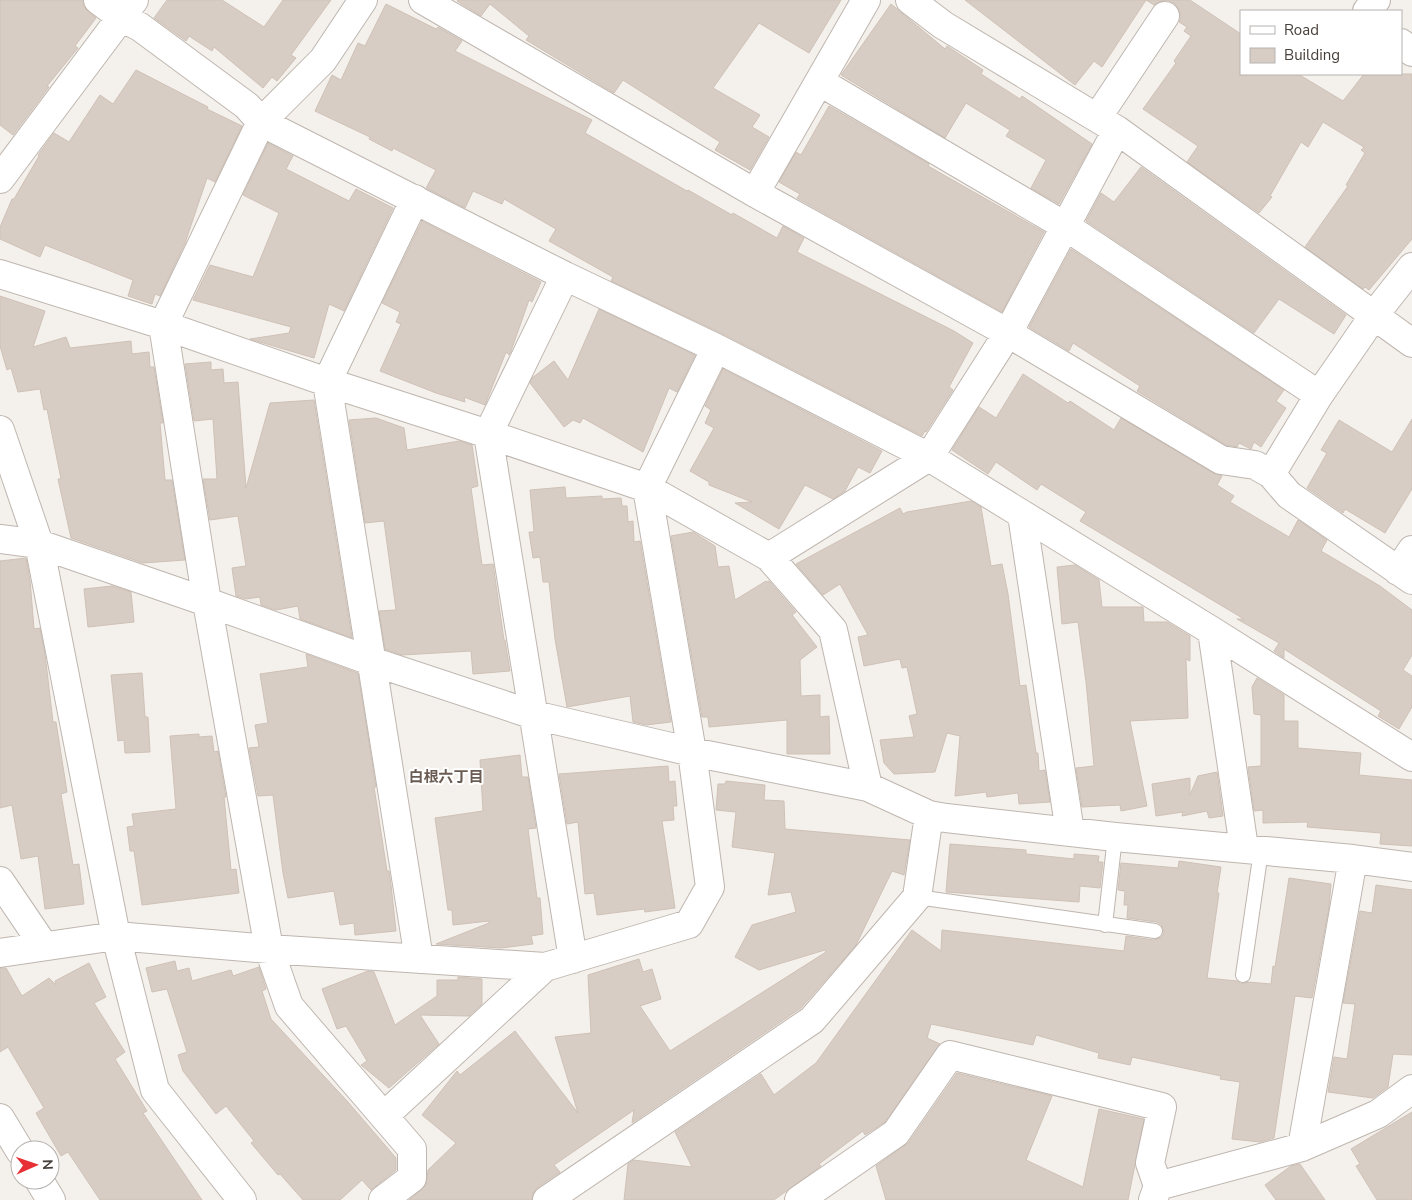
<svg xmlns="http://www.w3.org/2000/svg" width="1412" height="1200" viewBox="0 0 1412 1200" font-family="'Nunito Sans','Noto Sans JP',sans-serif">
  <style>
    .building { fill: #d8cdc5; stroke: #cfc1b6 }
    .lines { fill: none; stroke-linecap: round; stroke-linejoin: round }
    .service-casing { stroke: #bfb6af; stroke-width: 16 }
    .minor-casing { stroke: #bfb6af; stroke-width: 30 }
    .tertiary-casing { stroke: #bfb6af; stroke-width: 30 }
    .service { stroke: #fff; stroke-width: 14 }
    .minor { stroke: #fff; stroke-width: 28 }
    .tertiary { stroke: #fff; stroke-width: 28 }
    .labels { text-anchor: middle; stroke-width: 4; stroke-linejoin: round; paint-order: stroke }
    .neighbourhood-label { font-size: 15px; font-weight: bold; fill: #6a5c52; stroke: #fff }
  </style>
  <rect width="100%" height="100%" fill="#f4f0ec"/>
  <path class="building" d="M0 0H82L84 7 96 18 75 46 78 48 47 86 49 87 13 135 0 125Z
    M167 0H222L264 27 283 0H331L291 55 296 58 277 81 272 77 263 88 214 47 212 51 189 36 186 41 154 18Z
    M458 0H841L809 53 759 23 713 88 760 115 752 127 769 137 750 170 715 150 720 142 623 80 614 93 526 40 529 36 490 4 481 16 457 1Z
    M965 0H1146L1102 67 1094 61 1075 85Z
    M1146 0H1190L1241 34V74H1298L1343 101 1364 74H1412V239L1369 290 1365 287 1363 289 1305 247 1348 186 1346 185 1365 153 1361 150 1364 147 1323 122 1308 147 1301 142 1270 196 1272 197 1259 213 1187 162 1198 146 1143 109 1176 63 1174 61 1191 36 1184 31 1187 27 1179 22 1181 17 1179 10 1174 3 1166 0 1159 2 1154 5Z
    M386 4 436 29 438 27 462 41 455 51 592 120 585 133 687 191 688 190 732 215 733 213 777 238 783 226 804 238 797 252 954 331 973 343 949 387 953 390 926 432 925 431 922 436 723 334 611 281 613 277 549 241 556 229 504 199 502 204 473 191 465 208 426 188 436 170 393 148 392 151 369 139 370 137 315 111 332 75 341 80 358 43 365 46Z
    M891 4 945 49 947 46 983 70 981 74 1020 99 1022 96 1092 144 1059 204 1031 188 1046 160 1006 136 1010 130 966 103 945 138 841 75Z
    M136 70 208 107 207 109 242 126 215 182 207 178 185 243 160 296 155 294 152 304 128 296 133 280 45 245 40 257 0 239V227L12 199H14L39 156 38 155 54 133 69 142 100 95 113 104Z
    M829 106 929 164 928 166 1044 232 1002 312 797 198 800 194 779 182 796 152 801 155Z
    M268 143 293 156 286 169 349 201 356 189 393 208 344 311 329 304 314 358 250 339 289 333 291 327 193 300 210 265 253 277 279 213 243 195Z
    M1141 167 1346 315 1334 334 1279 299 1254 333 1086 221 1101 193 1114 202Z
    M422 221 541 282 532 302 529 300 511 351 509 355 506 352 485 405 464 397 465 402 436 393 380 371 401 324 396 322 400 312 382 303Z
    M1071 249 1284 390 1276 401 1286 408 1261 447 1254 442 1251 449 1239 443 1237 447 1226 445 1137 391 1140 386 1073 343 1069 351 1029 327Z
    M0 296 45 311 33 347 66 337 70 348 131 341 132 354 149 352 150 367H154L163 423H160L165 480H172L185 560 143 563 71 538 58 479H61L47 409 44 410 40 389 18 392 11 368 7 370 0 346Z
    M599 309 695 355 677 392 669 388 643 452 583 418 580 423 573 420 564 427 530 383 532 378 554 361 568 380Z
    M211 362V370L223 369 224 383 238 382 246 488 270 403 314 400 352 638 300 619 298 606 276 610 261 605 260 597 246 599 236 596 232 568 246 566 238 516 210 520 203 479H217L213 419 194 421 185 364Z
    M723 369 882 451 870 473 858 467 845 491 833 499 805 485 779 529 735 503 752 502 709 485V482L690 471 714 428 705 423 711 410 705 406Z
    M1023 374 1068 403 1070 401 1114 430 1121 418 1213 473 1222 476 1217 485 1234 496 1230 502 1289 537 1298 520 1327 540 1321 551 1380 586 1412 610V655L1403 670 1412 676V707L1399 729 1378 716 1381 711 1284 649V658L1274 651 1279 643 1237 619H1244L1080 521 1086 512 1041 484 1037 490 996 462 988 474 952 450 979 407 996 418Z
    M376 418 404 428 407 450 459 441 472 445 478 486 471 488 482 565 493 564 504 640H505L510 671 473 674 471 651 402 655 385 649 379 611 396 610 384 521 365 523 349 420Z
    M1412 419V489L1385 533 1345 509 1343 513 1307 488 1327 453 1321 450 1339 420 1392 452Z
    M565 487 566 498 602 496V499L621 498 622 506H627L628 522 633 521 634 542 640 541 671 722 646 725 633 722 630 696 567 707 555 639 549 582H543L540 557 533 558 529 532H534L530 490Z
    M971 501 981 507 991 566 1002 564 1008 594 1020 686 1026 685 1036 753H1038L1039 771 1045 770 1050 802 1019 804 1018 793 987 797 986 792 955 796 960 736 947 733 935 772 894 774 884 763 880 740 914 737 909 716 917 714 907 667 902 668 900 659 864 666 858 637 868 635 840 584 823 595 796 564 900 508 903 514 907 512Z
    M693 532 715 546 718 567 729 566 735 600 766 581 767 582 769 581 796 612 792 615 817 647 800 660 801 696 820 695V717L829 716 830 754H787V720L709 727 708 717H702L671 536Z
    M26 558 30 580 34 629 40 628 45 654 53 722H56L67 792 61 794 73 865 79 864 84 904 45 909 38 856 21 859 12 805 0 808V561Z
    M1075 565 1099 580 1102 607H1143L1144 622H1167L1190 636V661L1186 659 1188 718 1130 721 1147 806 1121 811 1120 805 1082 807 1076 768 1094 766 1086 682 1078 622 1062 624 1057 567Z
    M112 586 131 592 134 622 88 627 84 589Z
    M306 654 358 673 376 787H374L387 871H389L391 885 396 931 355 935 354 923 340 925 334 891 288 898 283 873 273 795 258 796 249 748 259 747 255 725 268 723 260 674 308 667Z
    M142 673 145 717H148L150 752 125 753 124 740 118 741 111 675Z
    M1257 678 1284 695V721H1298V748L1361 753 1359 775 1412 780V846L1380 844 1381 833 1307 827 1308 822 1263 823V810L1254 811 1248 767 1261 766V715L1254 714 1252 687Z
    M199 734V737L212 736 214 752 218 751 226 797H224L231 870 236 869 239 893 142 905 134 851H130L127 827 134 826 132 814 176 809 170 736Z
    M520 755 522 777H528L536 828 528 829 537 898H540L543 934 531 936 533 944 501 948 436 944 489 923V921L453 925 452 910H448L435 818 483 811 480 760Z
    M668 766 669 782 675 781 677 806H673L674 820 662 821 675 908 645 912 644 909 597 915 594 893 585 894 578 822 567 824 559 774Z
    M1217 772 1223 816 1209 818 1207 811 1182 816 1183 812 1156 816 1152 784 1190 778V795L1198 776Z
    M726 781 765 785 764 800 784 801 785 829 910 840 904 875 892 871 856 945 801 1008 632 1123 634 1110 554 1165 560 1172 538 1187 533 1193 532 1200H409L426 1185 428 1170 456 1143 422 1115 457 1071 460 1075 515 1031 578 1113 555 1037 591 1033 588 975 639 959 643 972 652 969 661 999 640 1006 670 1051 826 952 825 950 759 970 735 957 752 925 796 912 791 892 768 895 775 853 732 847 736 812 716 810 718 784H725Z
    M950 844 1026 850V854L1074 859V854L1099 856 1098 862H1103L1100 888 1080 886 1079 902 946 892Z
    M1179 861 1221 867 1217 893H1219L1207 978 1237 981 1241 984 1248 982 1271 984 1273 966 1275 967 1289 878 1331 884 1329 907 1312 998 1295 996 1274 1138 1260 1142 1232 1139 1240 1082 1220 1079 1221 1076 1132 1057 1130 1065 1098 1058 1099 1053 1036 1035 1033 1045 931 1024 927 1038 940 1044 885 1122 865 1135 863 1131 819 1164 821 1166 774 1200H624L628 1164 633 1160 692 1167 675 1132 761 1074 774 1095 816 1063 912 930 941 951 942 930 1124 951 1126 936 1154 940 1162 937 1164 932 1161 924 1157 922 1127 918 1128 905H1124L1125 891 1118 890 1121 863 1178 868Z
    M1376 885 1412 890V1055L1393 1054 1388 1087 1373 1098 1328 1092 1334 1057 1347 1059 1355 1004 1343 1003 1360 911 1372 913Z
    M175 961 177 971 189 968 192 981 231 970 233 976 259 967 266 989 262 991 271 1019 348 1102 396 1158V1170L371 1190 362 1180 340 1200H303L280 1174 278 1175 251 1143 254 1141 226 1106 216 1114 183 1071 178 1055 187 1052 167 989 152 992 146 968Z
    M89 963 106 997 94 1003 125 1052 115 1059 147 1111 143 1113 202 1200H100L68 1152 61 1156 36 1113 44 1108 8 1047 0 1052V968H6L22 996 49 978 56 985 55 981Z
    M368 971 374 972 395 1025 437 996V980H458V977L482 979V1004L469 1016 420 1015 439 1044 389 1088 361 1065 367 1061 346 1026 337 1029 322 989Z
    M957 1073 1052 1096 1026 1160 1083 1187 1099 1109 1144 1119 1128 1200H886L876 1166 909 1142Z
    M1412 1112V1200H1377L1356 1166 1360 1164 1351 1149Z
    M1300 1164 1325 1200H1276L1265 1185 1291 1166Z"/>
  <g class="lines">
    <g class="service-casing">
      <path id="service" d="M917 897 1155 931
        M1105 925 1115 837
        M1243 975 1261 851"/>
    </g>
    <g class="minor-casing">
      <path id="minor" d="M98 0 121 17 140 27 247 106 261 122 565 276 716 348 929 457 1212 631 1412 757
        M363 0 323 60 261 122 163 325 207 602 269 949 289 1006 412 1149V1178L383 1200
        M423 0 755 193 1008 333 1221 460 1255 465 1271 474 1289 495 1412 580
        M910 0 943 25 1117 130 1412 343
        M1367 11 1376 0
        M1401 43 1412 52
        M820 82 1065 226 1319 395
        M1097 118 1165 16
        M0 179 134 0
        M755 193 866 0
        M415 199 327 382 419 959
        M0 274 163 325 327 382 488 434 647 488 769 557 833 630 868 787 929 815 946 818 1115 837 1353 859 1412 867
        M565 276 488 434 573 959
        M0 430 39 544 116 936 155 1090 242 1200
        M1271 474 1319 395 1375 314 1412 267
        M1022 515 1070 832
        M0 539 39 544 207 602 371 661 534 715 692 752 868 787
        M769 557 929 457 1008 333 1117 130
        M1398 571 1412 550
        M1212 631 1244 848
        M0 881 44 946
        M0 953 116 936 269 949 545 967 689 924 710 887 692 752 647 488 716 348
        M384 1116 545 967
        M1302 1147 1353 859
        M1158 1186 1302 1147 1378 1114 1412 1089
        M547 1200 812 1020 917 897 929 815
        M799 1200 896 1133 950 1055 1162 1107 1150 1163 1158 1186 1153 1200"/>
    </g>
    <g class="tertiary-casing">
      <path id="tertiary" d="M0 1118 20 1151
        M39 1180 51 1200"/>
    </g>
    <use href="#service" class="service"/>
    <use href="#minor" class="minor"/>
    <use href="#tertiary" class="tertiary"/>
  </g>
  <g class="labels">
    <g class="neighbourhood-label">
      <text x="446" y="782">白根六丁目</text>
    </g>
  </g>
  <rect x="1240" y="10" width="162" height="65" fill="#ffffff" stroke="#b6b3b0"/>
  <rect x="1250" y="26" width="25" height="8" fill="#ffffff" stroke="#b6b3b0"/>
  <text x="1284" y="35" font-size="15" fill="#48403a">Road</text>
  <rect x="1250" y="48" width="25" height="15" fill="#d8cdc5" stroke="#b6b3b0"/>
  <text x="1284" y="60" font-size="15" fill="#48403a">Building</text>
  <g transform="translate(35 1165) rotate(88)"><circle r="24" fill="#ffffff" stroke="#b6b3b0"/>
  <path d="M0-4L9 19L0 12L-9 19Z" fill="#e73035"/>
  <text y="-8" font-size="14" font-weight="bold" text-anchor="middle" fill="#48403a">N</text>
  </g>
</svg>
